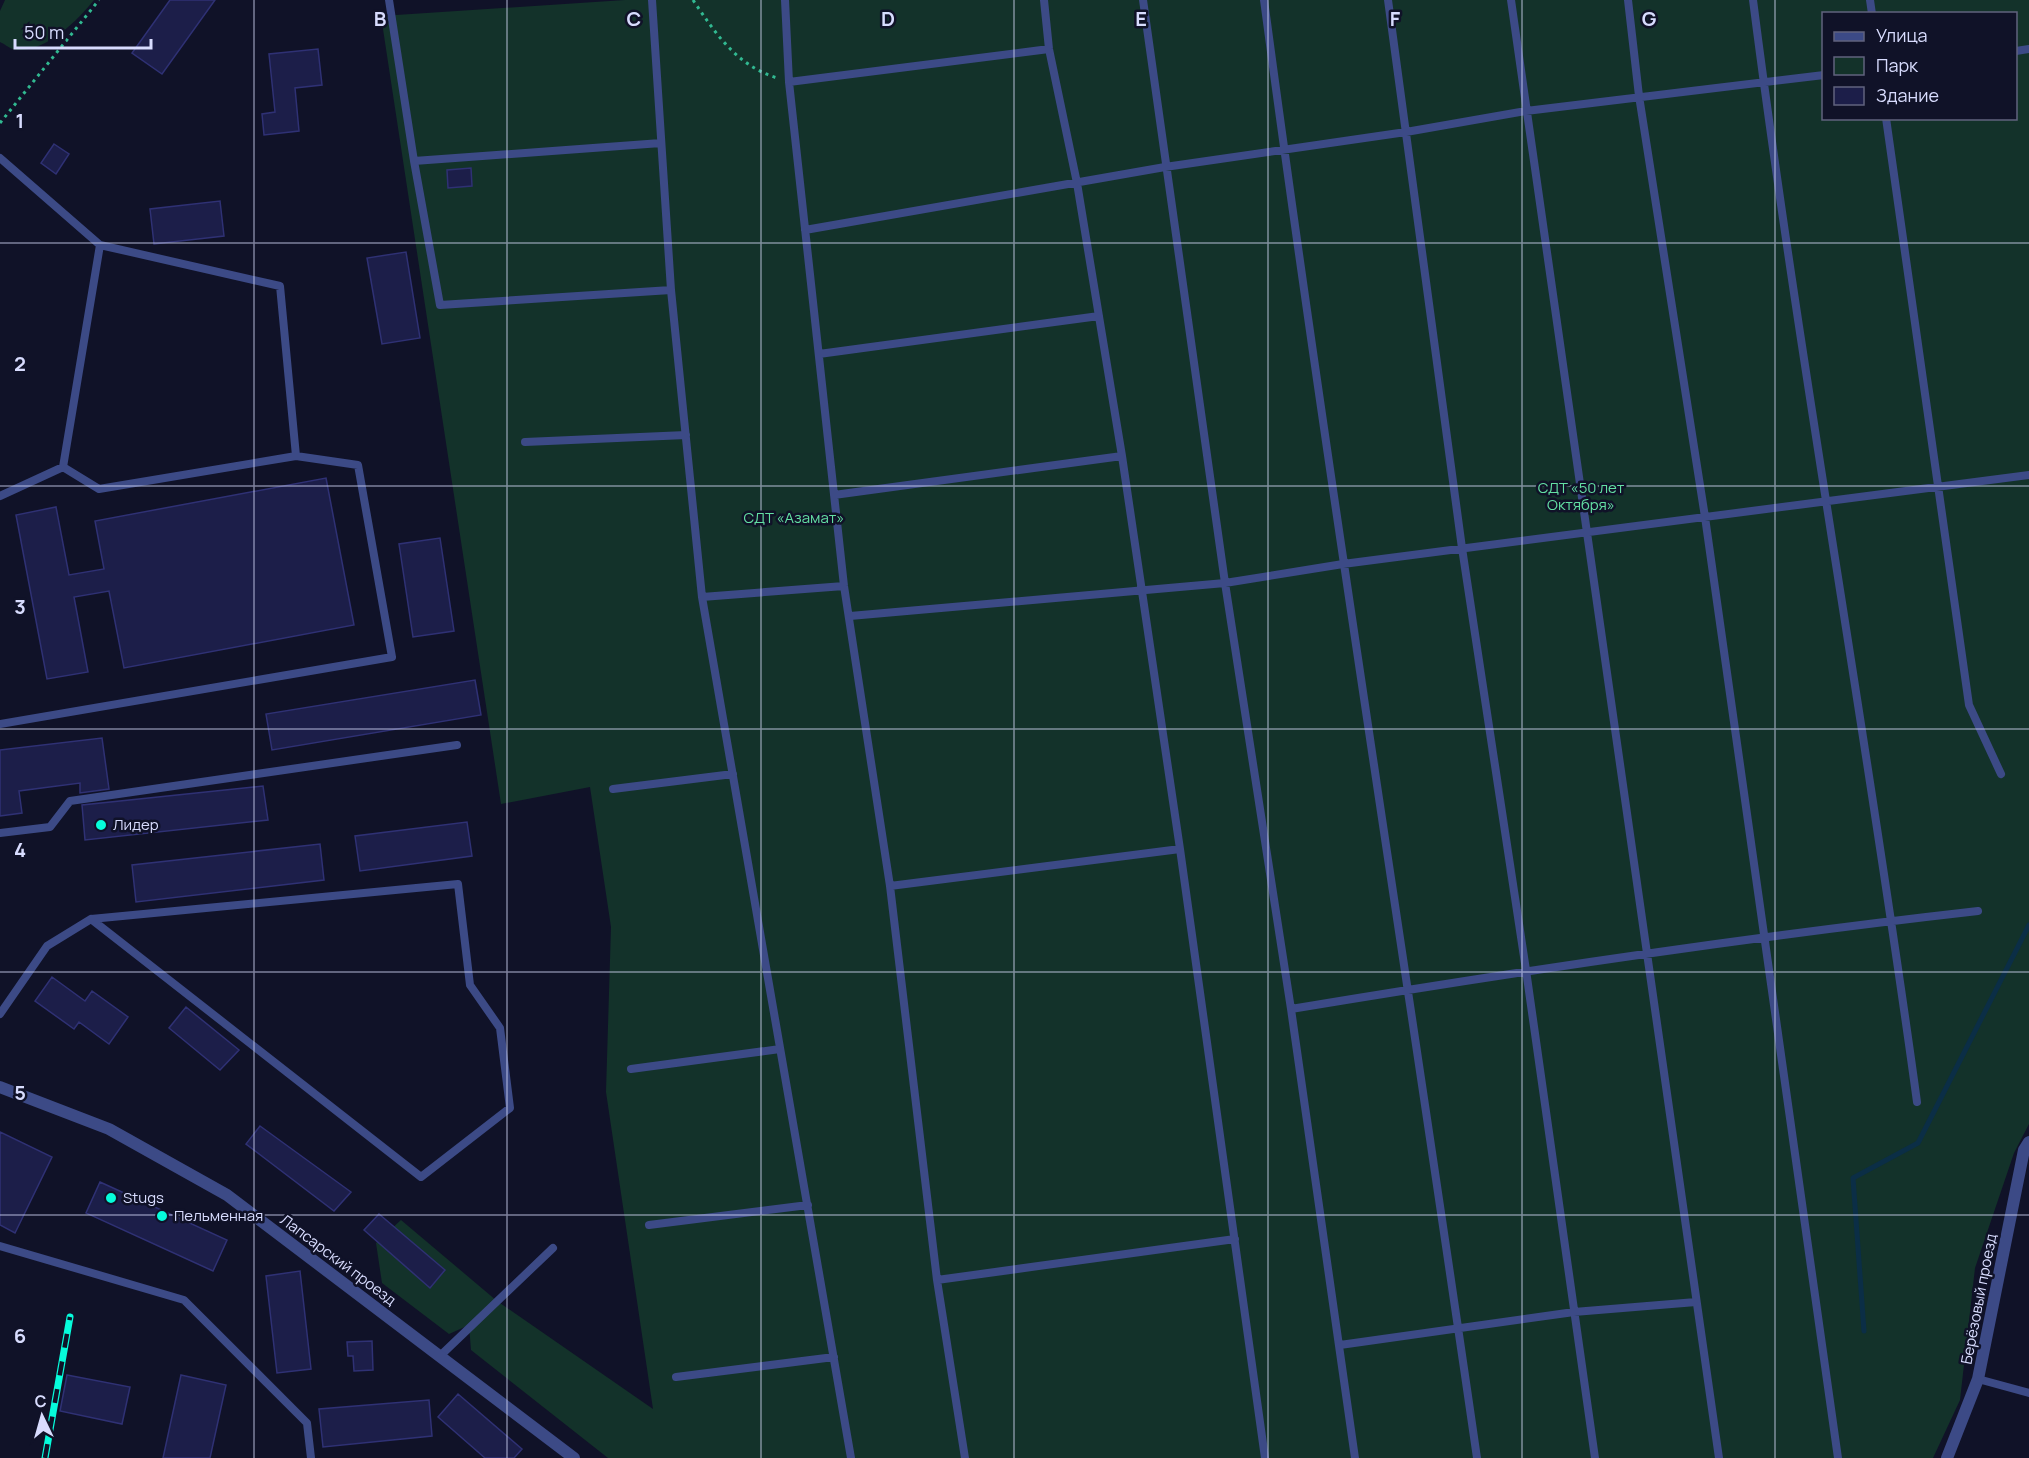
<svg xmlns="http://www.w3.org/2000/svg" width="2029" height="1458" viewBox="0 0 2029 1458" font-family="Manrope,sans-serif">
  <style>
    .green { fill: #13322a; fill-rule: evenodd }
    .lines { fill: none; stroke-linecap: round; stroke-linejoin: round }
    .stream { stroke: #0b2e46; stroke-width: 5 }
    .building { fill: #1c1e49; stroke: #2f3174; stroke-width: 1.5 }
    .path { stroke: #31b991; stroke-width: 3; stroke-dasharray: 3 4.5; stroke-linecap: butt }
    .service { stroke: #3c4a86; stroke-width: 8 }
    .minor { stroke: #3c4a86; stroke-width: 12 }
    .tertiary { stroke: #3c4a86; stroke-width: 12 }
    .rail-casing { stroke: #06fcdb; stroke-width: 7 }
    .rail { stroke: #101228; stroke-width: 4.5; stroke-dasharray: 14; stroke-linecap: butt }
    .grid { fill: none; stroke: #d8dcfe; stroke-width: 1.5; stroke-opacity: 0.55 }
    .poi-dot { fill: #06fcdb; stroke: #101228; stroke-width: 2 }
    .labels { text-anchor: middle; stroke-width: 5; stroke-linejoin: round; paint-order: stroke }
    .park-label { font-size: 15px; fill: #63dfa3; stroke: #101228 }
    .poi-label { font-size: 15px; fill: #d8dcfe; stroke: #101228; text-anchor: start }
    .street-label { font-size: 15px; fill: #d8dcfe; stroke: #101228 }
    .grid-label { font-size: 20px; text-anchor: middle; font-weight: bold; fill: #d8dcfe; stroke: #101228; stroke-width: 5; stroke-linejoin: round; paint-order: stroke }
  </style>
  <rect width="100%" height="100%" fill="#101228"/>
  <path class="green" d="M5 0H94C77 21 46 52 17 50 11 50 5 44 0 42V11Z
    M625 0H2029V1124L2014 1153 1975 1268 1960 1400 1933 1458H608L471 1350 469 1325 449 1334 382 1283 376 1243 401 1220 497 1301 653 1409 606 1092 611 927 590 787 501 804 381 16ZM1824 14H2016V118H1824Z"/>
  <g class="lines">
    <path class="stream" d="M1864 1331 1853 1178 1918 1143 2029 925"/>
  </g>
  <path class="building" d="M170 0H215L162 74 132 53Z
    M318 49 322 85 295 88 299 131 264 135 262 114 275 112 269 54Z
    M54 144 69 154 56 174 41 163Z
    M471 168 472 186 448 188 447 170Z
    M220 201 224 236 154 244 150 209Z
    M406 252 420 338 382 344 367 258Z
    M326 478 354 625 124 668 109 591 74 597 88 672 47 679 16 515 56 507 69 575 104 569 95 521Z
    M440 538 454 631 413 637 399 544Z
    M475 680 481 715 272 750 266 714Z
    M102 738 109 789 80 793V783L19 791 22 813 0 816V750Z
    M263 786 268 820 85 840 82 805Z
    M467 822 472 856 360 871 355 836Z
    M320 844 324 880 136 902 132 865Z
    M52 977 85 1001 92 991 128 1017 109 1044 79 1022 74 1029 35 1001Z
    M186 1007 239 1050 220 1070 169 1028Z
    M260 1126 351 1192 334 1211 246 1144Z
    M0 1132 52 1157 15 1233 0 1225Z
    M100 1182 227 1240 213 1271 86 1213Z
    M379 1214 445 1270 430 1288 364 1230Z
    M300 1271 311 1369 277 1373 266 1276Z
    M372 1341 373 1370 354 1371 353 1356H348L347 1342Z
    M67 1375 130 1387 122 1424 60 1411Z
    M181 1375 226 1385 210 1458H163Z
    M458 1394 522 1449 514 1458H485L438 1417Z
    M429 1400 432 1436 323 1447 319 1409Z"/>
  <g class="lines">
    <path class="path" d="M693 0C716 34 736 65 777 78
      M0 123 99 0"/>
    <path class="service" d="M389 0 414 161
      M652 0 671 290 702 597 851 1458
      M785 0 789 82 844 586 890 886 937 1280 965 1458
      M1044 0 1049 49 1077 183 1122 456 1180 849 1265 1458
      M1143 0 1225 583 1291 1009 1355 1458
      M1264 0C1329 487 1407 972 1477 1458
      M1388 0 1462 548 1526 970 1595 1458
      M1511 0 1719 1458
      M1628 0 1639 96 1705 517 1838 1458
      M1753 0C1800 368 1867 734 1917 1102
      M1870 0 1872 14
      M2016 51 2029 49
      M789 82 1049 49
      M1886 118 1969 705 2001 774
      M661 143 414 161 440 305 671 290
      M0 158 100 245 63 467 0 496
      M805 230 1165 167 1406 132 1526 111 1824 75
      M819 354 1099 316
      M525 442 686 435
      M63 467 99 489 296 456 280 286 100 245
      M834 495 1122 456
      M702 597 844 586
      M850 616 1225 583 1343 564 2029 475
      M0 724 392 657 358 465 296 456
      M613 789 733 774
      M0 833 50 827 70 801 457 745
      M890 886 1180 849
      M1291 1009C1520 971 1748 937 1978 911
      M0 1014 47 946 91 919 458 884 470 985 500 1028 510 1108 421 1177 91 919
      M631 1069 780 1049
      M649 1225 808 1205
      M0 1246 184 1300 307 1423 311 1458
      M937 1280 1235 1239
      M1340 1345 1574 1312 1696 1302
      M441 1355 553 1248
      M676 1377 834 1357
      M1978 1379 2029 1393"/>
    <path class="minor" d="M1947 1458 1978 1379 2024 1150 2029 1142"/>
    <path class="tertiary" d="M0 1087 109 1129 227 1195 574 1458"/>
    <g class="rail-casing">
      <path id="rail" d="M45 1458 70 1317"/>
    </g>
    <use href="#rail" class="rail"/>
  </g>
  <path class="grid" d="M254 0V1458M507 0V1458M761 0V1458M1014 0V1458M1268 0V1458M1522 0V1458M1775 0V1458M0 243H2029M0 486H2029M0 729H2029M0 972H2029M0 1215H2029"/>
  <g class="poi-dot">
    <circle cx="101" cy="825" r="6"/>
    <circle cx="111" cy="1198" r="6"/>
    <circle cx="162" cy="1216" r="6"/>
  </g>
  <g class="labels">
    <g class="park-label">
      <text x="1581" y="493">СДТ «50 лет<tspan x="1581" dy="17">Октября»</tspan></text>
      <text x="794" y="523">СДТ «Азамат»</text>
    </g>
    <g class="poi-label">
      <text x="113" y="830">Лидер</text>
      <text x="123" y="1203">Stugs</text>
      <text x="174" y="1221">Пельменная</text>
    </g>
    <g class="street-label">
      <text transform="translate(338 1260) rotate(37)" y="5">Лапсарский проезд</text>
      <text transform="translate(1979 1299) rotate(-79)" y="5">Берёзовый проезд</text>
    </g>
  </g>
  <g class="grid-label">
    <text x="380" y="26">B</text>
    <text x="634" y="26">C</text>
    <text x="888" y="26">D</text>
    <text x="1141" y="26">E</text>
    <text x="1395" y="26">F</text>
    <text x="1649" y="26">G</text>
    <text x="20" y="128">1</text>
    <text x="20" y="371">2</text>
    <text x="20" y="614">3</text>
    <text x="20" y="857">4</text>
    <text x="20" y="1100">5</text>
    <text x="20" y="1343">6</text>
  </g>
  <rect x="1822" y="12" width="195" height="108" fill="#101228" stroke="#60637e" stroke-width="1.5"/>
  <rect x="1834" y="32" width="30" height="9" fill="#3c4a86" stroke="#60637e" stroke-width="1.5"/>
  <text x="1876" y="42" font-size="18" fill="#d8dcfe">Улица</text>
  <rect x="1834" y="57" width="30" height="18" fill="#13322a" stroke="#60637e" stroke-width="1.5"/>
  <text x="1876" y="72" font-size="18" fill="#d8dcfe">Парк</text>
  <rect x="1834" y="87" width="30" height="18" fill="#1c1e49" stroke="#60637e" stroke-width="1.5"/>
  <text x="1876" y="102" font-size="18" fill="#d8dcfe">Здание</text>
  <g transform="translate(42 1416) rotate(355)" stroke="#101228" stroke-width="4.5" paint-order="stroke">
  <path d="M0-4.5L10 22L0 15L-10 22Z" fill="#d8dcfe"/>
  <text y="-9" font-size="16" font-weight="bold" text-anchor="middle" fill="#d8dcfe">С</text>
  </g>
  <path d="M15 39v9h136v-9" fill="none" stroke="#d8dcfe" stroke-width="3"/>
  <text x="24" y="39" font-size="18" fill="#d8dcfe" stroke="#101228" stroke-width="4.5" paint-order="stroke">50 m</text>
</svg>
